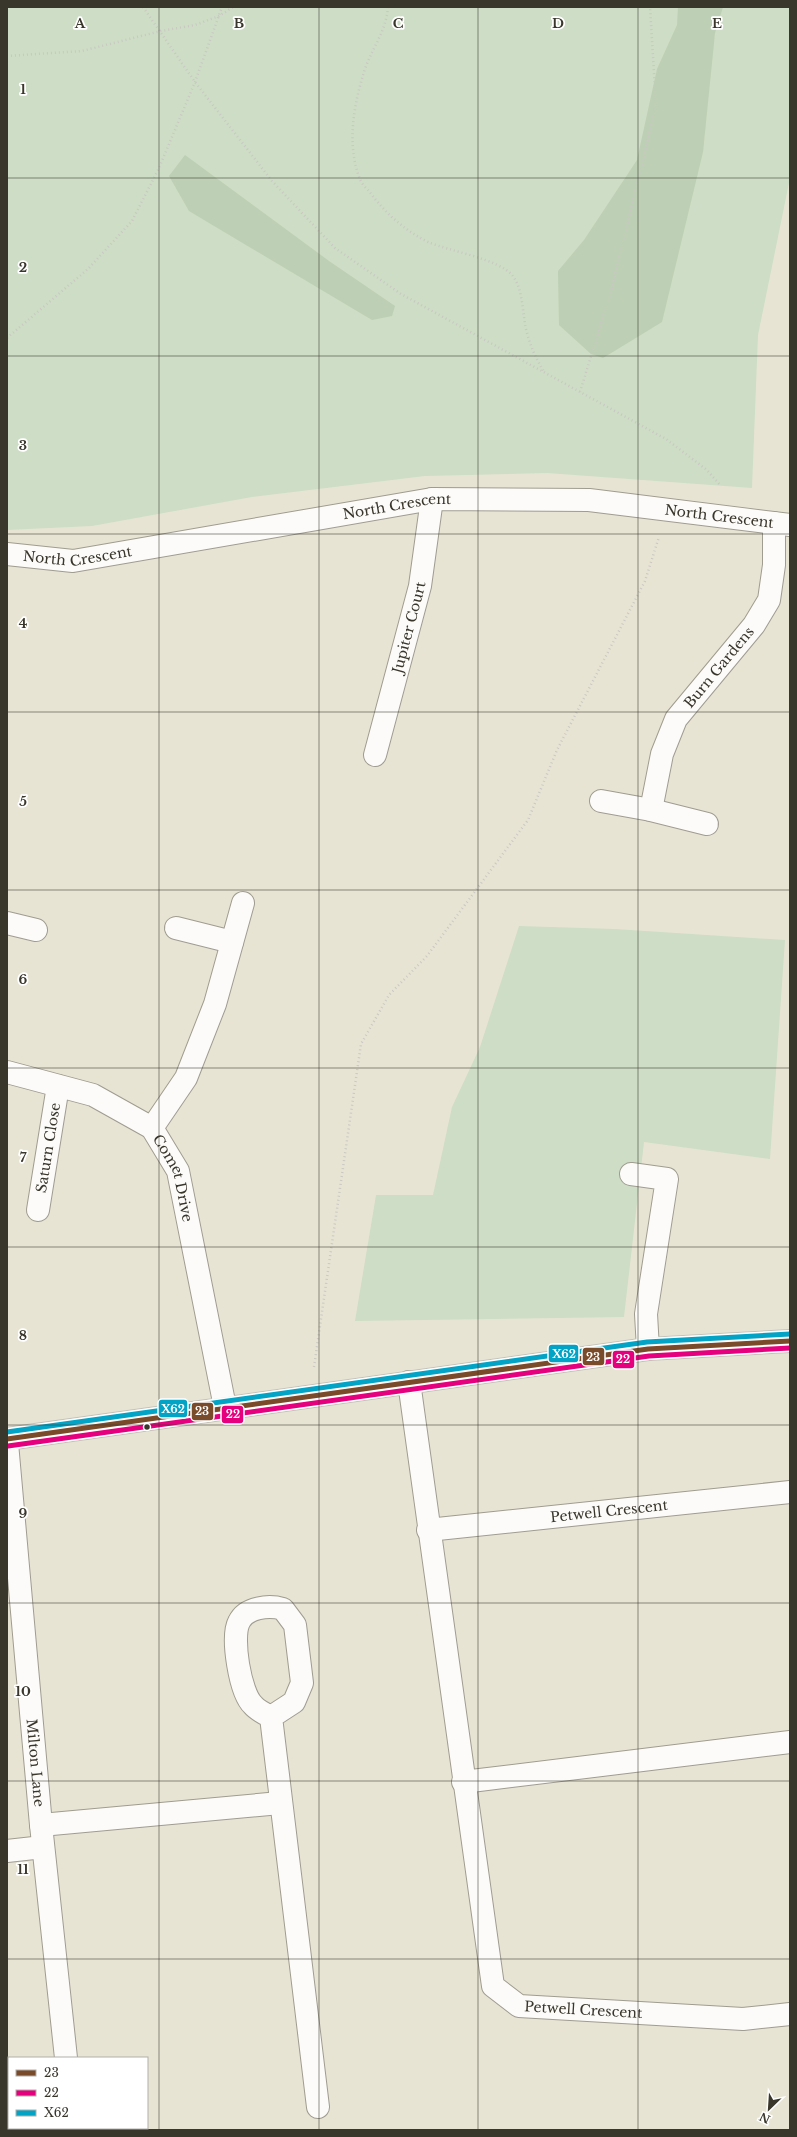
<svg xmlns="http://www.w3.org/2000/svg" width="797" height="2137" viewBox="0 0 797 2137" font-family="'Libre Baskerville',serif">
  <style>
    .green { fill: #ceddc5 }
    .forest { fill: #bdcfb4 }
    .lines { fill: none; stroke-linecap: round; stroke-linejoin: round }
    .minor-casing { stroke: #9f9c90; stroke-width: 24 }
    .major-casing { stroke: #c4c2ba; stroke-width: 24 }
    .path { stroke: #c9c8c2; stroke-width: 2.5; stroke-dasharray: 1 3; stroke-linecap: butt }
    .minor { stroke: #fcfbf9; stroke-width: 22 }
    .major { stroke: #e5e1d9; stroke-width: 22 }
    .bus-1-casing { stroke: #fff; stroke-width: 8 }
    .bus-2-casing { stroke: #fff; stroke-width: 8 }
    .bus-3-casing { stroke: #fff; stroke-width: 8 }
    .bus-1 { stroke: #7a4b2a; stroke-width: 5 }
    .bus-2 { stroke: #e5007d; stroke-width: 5 }
    .bus-3 { stroke: #03a3c6; stroke-width: 5 }
    .grid { fill: none; stroke: #39362b; stroke-width: 1; stroke-opacity: 0.55 }
    .bus-dot { fill: #39362b; stroke: #fff; stroke-width: 1.5 }
    .labels { text-anchor: middle; stroke-width: 3.5; stroke-linejoin: round; paint-order: stroke }
    .street-label { font-size: 14px; fill: #39362b; stroke: #fff }
    .grid-label { font-size: 13px; text-anchor: middle; font-weight: bold; fill: #39362b; stroke: #fff; stroke-width: 3.5; stroke-linejoin: round; paint-order: stroke }
    .line-badge { stroke: #fff; stroke-width: 1.5 }
    .badge-label { font-size: 11px; text-anchor: middle; font-weight: bold; fill: #fff }
  </style>
  <rect width="100%" height="100%" fill="#e8e4d4"/>
  <path class="green" d="M7 7H790V178L758 335 752 488 547 473 425 476 252 497 92 526 7 530Z
    M519 926 615 929 785 940 770 1159 644 1142 624 1317 355 1321 376 1195H433L452 1107 480 1047Z"/>
  <path class="forest" d="M678 7H723L715 33 703 152 662 322 603 358 591 354 559 325 558 271 584 240 637 160 657 69 677 25Z
    M185 155 329 261 395 306 392 316 372 320 189 211 169 176Z"/>
  <g class="lines">
    <g class="minor-casing">
      <g id="minor">
        <path id="s1" d="M7 554 73 561 432 499 589 500 790 525"/>
        <path id="s2" d="M375 755 420 586 432 499"/>
        <path d="M601 801 651 810 707 824"/>
        <path id="s3" d="M651 810 662 754 676 719 754 625 769 600 774 565V523"/>
        <path d="M7 923 36 930"/>
        <path d="M176 928 232 942"/>
        <path id="s4" d="M7 1072 93 1095 152 1128 178 1171 225 1407"/>
        <path d="M152 1128 186 1078 215 1004 243 903"/>
        <path d="M631 1174 667 1179 646 1314 648 1349"/>
        <path id="s5" d="M38 1210 58 1086"/>
        <path id="s6" d="M409 1382 493 1986 519 2006 743 2019 790 2014"/>
        <path id="s7" d="M7 1443 41 1825 66 2058"/>
        <path id="s8" d="M428 1530 790 1492"/>
        <path d="M271 1717 294 1702 302 1683 295 1625 283 1609C269 1605 246 1607 239 1622 231 1637 240 1693 253 1705 257 1710 265 1714 271 1717L318 2107"/>
        <path d="M463 1782 790 1742"/>
        <path d="M41 1825 280 1803"/>
        <path d="M7 1851 43 1847"/>
      </g>
    </g>
    <g class="major-casing">
      <path id="major" d="M7 1439 648 1349 790 1341"/>
    </g>
    <path class="path" d="M143 7 195 82 272 181 335 248 401 294 666 439 707 470 721 486
      M388 7C386 32 373 46 365 69 354 103 346 145 360 179 361 183 366 188 369 191 385 213 404 230 428 242 449 251 498 259 512 275 524 289 522 316 527 333 531 348 537 360 544 372
      M7 56 82 51 161 31 195 25 219 16 233 7
      M7 163H8
      M7 338 88 269 132 221 159 168 195 82 222 7
      M580 392 611 291 656 106 650 7
      M314 1367 361 1044 389 995 427 956 528 820 557 750 645 581 659 537"/>
    <use href="#minor" class="minor"/>
    <use href="#major" class="major"/>
    <g class="bus-1-casing">
      <path id="bus-1" d="M7 1439 648 1349 790 1341"/>
    </g>
    <g class="bus-2-casing">
      <path id="bus-2" d="M8 1446 649 1356 790 1348"/>
    </g>
    <g class="bus-3-casing">
      <path id="bus-3" d="M7 1432 647 1342 790 1334"/>
    </g>
    <use href="#bus-1" class="bus-1"/>
    <use href="#bus-2" class="bus-2"/>
    <use href="#bus-3" class="bus-3"/>
  </g>
  <path class="grid" d="M159 7V2130M319 7V2130M478 7V2130M638 7V2130M7 178H790M7 356H790M7 534H790M7 712H790M7 890H790M7 1068H790M7 1247H790M7 1425H790M7 1603H790M7 1781H790M7 1959H790"/>
  <circle class="bus-dot" cx="147" cy="1427" r="3.5"/>
  <g class="labels">
    <g class="street-label">
      <text dy="5" stroke="none"><textPath href="#s1" startOffset="395">North Crescent</textPath></text>
      <text dy="5" stroke="none"><textPath href="#s1" startOffset="719">North Crescent</textPath></text>
      <text dy="5" stroke="none"><textPath href="#s1" startOffset="71">North Crescent</textPath></text>
      <text dy="5" stroke="none"><textPath href="#s2" startOffset="132">Jupiter Court</textPath></text>
      <text dy="5" stroke="none"><textPath href="#s3" startOffset="162">Burn Gardens</textPath></text>
      <text dy="5" stroke="none"><textPath href="#s5" startOffset="63">Saturn Close</textPath></text>
      <text dy="5" stroke="none"><textPath href="#s4" startOffset="212">Comet Drive</textPath></text>
      <text dy="5" stroke="none"><textPath href="#s8" startOffset="182">Petwell Crescent</textPath></text>
      <text dy="5" stroke="none"><textPath href="#s7" startOffset="321">Milton Lane</textPath></text>
      <text dy="5" stroke="none"><textPath href="#s6" startOffset="707">Petwell Crescent</textPath></text>
    </g>
  </g>
  <g class="grid-label">
    <text x="80" y="28">A</text>
    <text x="239" y="28">B</text>
    <text x="398" y="28">C</text>
    <text x="558" y="28">D</text>
    <text x="717" y="28">E</text>
    <text x="23" y="94">1</text>
    <text x="23" y="272">2</text>
    <text x="23" y="450">3</text>
    <text x="23" y="628">4</text>
    <text x="23" y="806">5</text>
    <text x="23" y="984">6</text>
    <text x="23" y="1162">7</text>
    <text x="23" y="1340">8</text>
    <text x="23" y="1518">9</text>
    <text x="23" y="1696">10</text>
    <text x="23" y="1874">11</text>
  </g>
  <g class="line-badge">
    <rect x="548" y="1344" width="31" height="19" rx="4" fill="#03a3c6"/>
    <rect x="582" y="1347" width="23" height="19" rx="4" fill="#7a4b2a"/>
    <rect x="612" y="1350" width="23" height="19" rx="4" fill="#e5007d"/>
    <rect x="158" y="1399" width="30" height="19" rx="4" fill="#03a3c6"/>
    <rect x="191" y="1402" width="23" height="19" rx="4" fill="#7a4b2a"/>
    <rect x="221" y="1405" width="23" height="19" rx="4" fill="#e5007d"/>
  </g>
  <g class="badge-label">
    <text x="564" y="1358">X62</text>
    <text x="593" y="1361">23</text>
    <text x="623" y="1363">22</text>
    <text x="173" y="1413">X62</text>
    <text x="202" y="1415">23</text>
    <text x="233" y="1418">22</text>
  </g>
  <rect width="797" height="2137" fill="none" stroke="#39362b" stroke-width="16"/>
  <rect x="8" y="2057" width="140" height="72" fill="#ffffff" stroke="#b0afaa"/>
  <rect x="16" y="2070" width="20" height="6" fill="#7a4b2a" stroke="#b0afaa"/>
  <text x="44" y="2077" font-size="12" fill="#39362b">23</text>
  <rect x="16" y="2090" width="20" height="6" fill="#e5007d" stroke="#b0afaa"/>
  <text x="44" y="2097" font-size="12" fill="#39362b">22</text>
  <rect x="16" y="2110" width="20" height="6" fill="#03a3c6" stroke="#b0afaa"/>
  <text x="44" y="2117" font-size="12" fill="#39362b">X62</text>
  <g transform="translate(769 2109) rotate(205)" stroke="#ffffff" stroke-width="3" paint-order="stroke">
  <path d="M0-3L7 15L0 10L-7 15Z" fill="#39362b"/>
  <text y="-6" font-size="11" font-weight="bold" text-anchor="middle" fill="#39362b">N</text>
  </g>
</svg>
